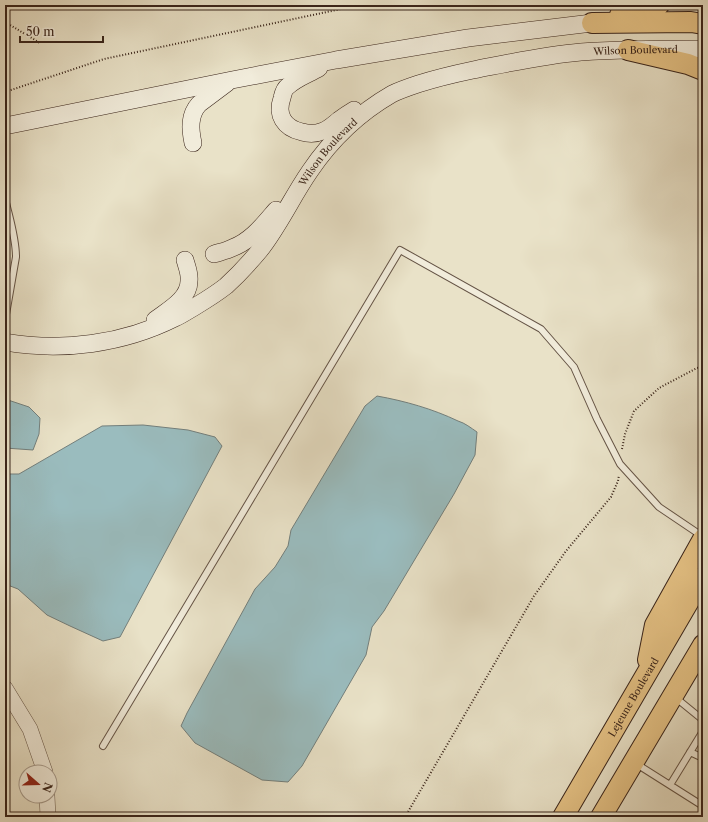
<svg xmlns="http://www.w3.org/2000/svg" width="708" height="822" viewBox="0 0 708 822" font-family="'Libre Caslon Text',serif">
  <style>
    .water { fill: #9abcbe; stroke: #737f7c }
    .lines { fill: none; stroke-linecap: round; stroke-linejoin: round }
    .service-casing { stroke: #655446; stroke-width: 8 }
    .tertiary-casing { stroke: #655446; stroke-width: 16 }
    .secondary-casing { stroke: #39241a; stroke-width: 18 }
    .trunk-casing { stroke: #39241a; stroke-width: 22 }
    .path { stroke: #39241a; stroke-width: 2; stroke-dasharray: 1 2; stroke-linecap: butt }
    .service { stroke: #f1ecdb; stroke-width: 6 }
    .tertiary { stroke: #f1ecdb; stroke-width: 15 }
    .secondary { stroke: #f1ecdb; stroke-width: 17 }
    .trunk { stroke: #e4c184; stroke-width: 20 }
    .labels { text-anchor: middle; stroke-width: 3.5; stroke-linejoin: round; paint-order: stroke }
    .street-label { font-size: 10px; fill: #39241a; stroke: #f1ecdb }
  </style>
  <rect width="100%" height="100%" fill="#e9e2c8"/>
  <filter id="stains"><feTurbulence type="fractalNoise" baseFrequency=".005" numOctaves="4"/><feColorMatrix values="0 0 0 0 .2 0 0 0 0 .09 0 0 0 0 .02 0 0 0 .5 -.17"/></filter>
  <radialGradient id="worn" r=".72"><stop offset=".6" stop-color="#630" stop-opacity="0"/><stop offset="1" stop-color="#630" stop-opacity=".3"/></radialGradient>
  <path class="water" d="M377 396C405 401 433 409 458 421 465 423 471 428 477 432L475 455 454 494 384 611 372 627 366 655 302 766 288 782 262 780 195 743 181 726 187 713 255 589 275 567 288 546 291 530 365 406Z
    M5 399 29 407 40 418 39 434 33 450 5 448Z
    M143 425 188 430 215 437 222 446 120 637 103 641 70 626 47 615 18 589 5 584V474H19L102 426Z"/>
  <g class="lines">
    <g class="service-casing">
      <path id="service" d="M5 198C9 217 16 237 16 257L5 320
        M676 698 703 720
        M103 746 400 250 541 329 574 367 597 419 620 464 659 507 702 536
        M690 752 703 758
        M635 763 703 806
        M670 785 703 731"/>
    </g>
    <g class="tertiary-casing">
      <path id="tertiary" d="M5 688 30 729 45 772
        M47 796 48 817"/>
    </g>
    <g class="secondary-casing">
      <g id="secondary">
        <path d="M319 68C309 74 296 78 287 87 284 89 283 94 282 98 276 115 284 128 302 132 309 134 316 134 323 131 329 129 334 124 339 120 343 117 349 113 354 110"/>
        <path d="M5 126 232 80 336 60 468 38 592 23"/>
        <path d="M193 143C190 129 189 115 199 104L227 83"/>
        <path d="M214 254C220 252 226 251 232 248 251 241 263 225 276 210"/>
        <path d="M155 320C168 310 189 299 189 281 190 274 187 267 185 260"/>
        <path id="s1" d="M5 342C62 352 123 344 175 318 182 315 189 310 196 306 206 300 217 293 226 286 238 275 250 262 260 250 279 226 292 197 310 171 331 140 359 113 392 94 400 90 409 87 418 84 437 78 454 74 473 70 509 63 545 55 581 52 622 49 662 49 703 49"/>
      </g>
    </g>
    <g class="trunk-casing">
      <g id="trunk">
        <path d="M620 15 659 5"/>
        <path d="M592 23 691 22 703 24"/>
        <path d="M628 50 688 64 703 70"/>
        <path d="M648 660 655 625 703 539"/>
        <path id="s2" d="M563 817 703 577"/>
        <path d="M601 817 703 645"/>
      </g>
    </g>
    <path class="path" d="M5 22 40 43
      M5 92 104 59 360 5
      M622 449 625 434 634 411 659 388 697 368 703 367
      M405 817 534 596 566 551 611 497 618 481 619 475"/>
    <use href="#service" class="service"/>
    <use href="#tertiary" class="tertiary"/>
    <use href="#secondary" class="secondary"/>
    <use href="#trunk" class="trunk"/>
  </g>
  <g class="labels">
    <g class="street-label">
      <text dy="4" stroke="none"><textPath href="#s1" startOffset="740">Wilson Boulevard</textPath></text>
      <text dy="4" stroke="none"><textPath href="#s1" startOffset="404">Wilson Boulevard</textPath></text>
      <text dy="4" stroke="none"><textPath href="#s2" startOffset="139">Lejeune Boulevard</textPath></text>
    </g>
  </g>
  <rect width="708" height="822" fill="none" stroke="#e9e2c8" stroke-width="20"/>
  <rect x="6" y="6" width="696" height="810" fill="none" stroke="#39241a" stroke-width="2"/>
  <rect x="10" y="10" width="688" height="802" fill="none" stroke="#39241a"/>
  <g transform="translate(38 784) rotate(110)"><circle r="19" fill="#f1ecdb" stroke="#a79c8e"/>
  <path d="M0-3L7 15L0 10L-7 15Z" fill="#8f2418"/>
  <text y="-6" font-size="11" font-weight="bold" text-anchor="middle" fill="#39241a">N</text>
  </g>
  <path d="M20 36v6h83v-6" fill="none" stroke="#39241a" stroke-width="2"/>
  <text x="26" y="36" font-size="12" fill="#39241a" stroke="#f1ecdb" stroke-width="3" paint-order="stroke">50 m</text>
  <rect width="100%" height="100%" filter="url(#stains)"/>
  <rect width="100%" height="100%" fill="url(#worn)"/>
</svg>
